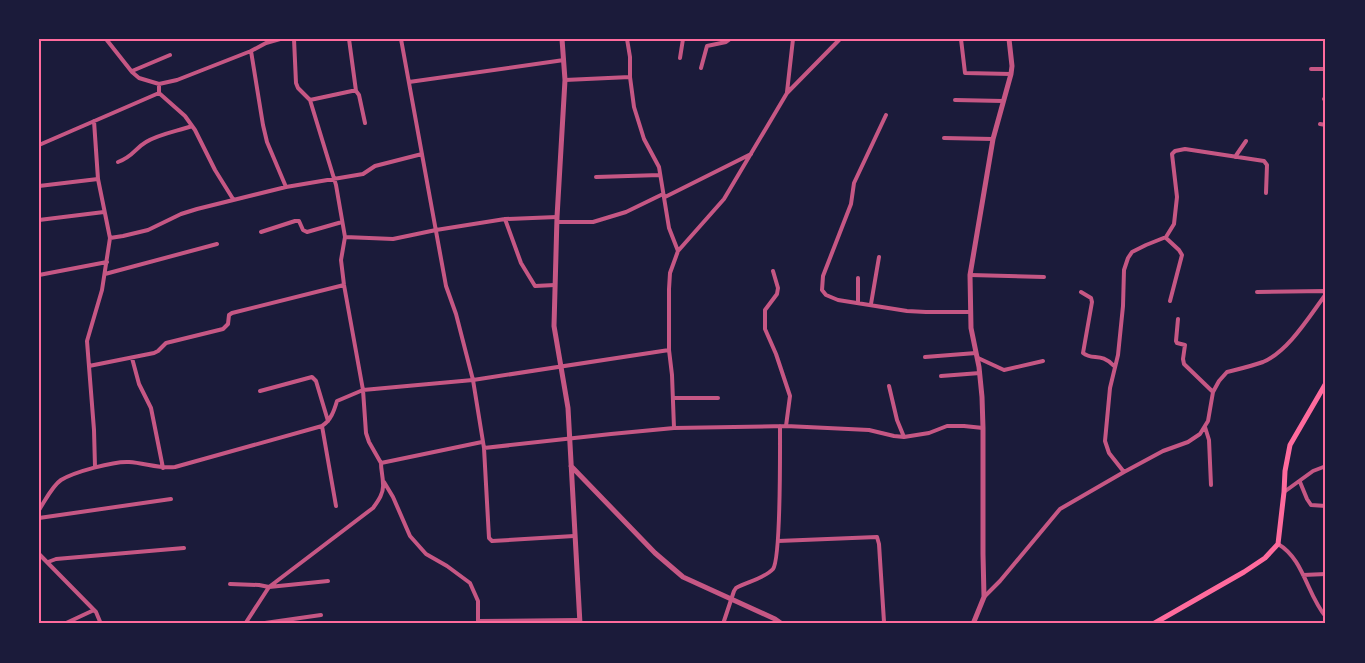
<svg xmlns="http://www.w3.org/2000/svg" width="1365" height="663" viewBox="0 0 1365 663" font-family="Arial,sans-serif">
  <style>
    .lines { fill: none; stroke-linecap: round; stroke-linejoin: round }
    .minor { stroke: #c65784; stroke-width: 4 }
    .tertiary { stroke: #c65784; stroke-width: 5 }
    .secondary { stroke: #ff6b9d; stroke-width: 5 }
    .neatline { fill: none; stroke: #ff6b9d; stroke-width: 2 }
  </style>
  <rect width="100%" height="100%" fill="#1b1b3a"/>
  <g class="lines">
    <path class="minor" d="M106 39 132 72 139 78 159 84 177 80 251 51 266 43 280 39
      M294 39 296 83 298 88 310 100 336 185 345 237 341 260 344 285 363 390 366 433 369 442 381 463
      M349 39 356 91
      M401 39 446 286 456 314 473 380 484 448 489 538 492 541 574 536
      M627 39 630 57V77L634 107 644 139 659 167 669 228 678 251
      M961 39 965 73 1011 74
      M251 51 263 125 267 142 286 187
      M680 58 683 39
      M701 68 707 46 726 42 730 39
      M1311 69H1326
      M132 71 170 55
      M565 80 630 77
      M409 82 564 60
      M159 84V93L185 116 195 130 215 170 233 199
      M787 92 793 39
      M1324 99H1326
      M310 100 352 91H356L359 95 365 123
      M955 100 1003 101
      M886 115 854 183 851 204 823 276 822 290 826 295 838 300 907 311 926 312H970
      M94 121 98 179 110 238 102 290 87 341 94 430 95 467
      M1320 124 1326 125
      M944 138 993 139
      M39 145 159 93
      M1235 157 1246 141
      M118 162C134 156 134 149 146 142 159 134 178 131 192 126
      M596 177 660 175
      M39 186 98 179
      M665 197 751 154
      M505 219 521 263 535 286 555 285
      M39 220 104 212
      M557 222H593L626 212 663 194
      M261 232 295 221H299L303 230 307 232 342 222
      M345 237 393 239 436 230 505 219 557 217
      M110 238 123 236 148 230 181 214 197 209 286 187 363 174 375 166 422 154
      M1166 238 1179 250 1182 255 1170 301
      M773 271 778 288 777 294 765 310V329L776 354 790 396 786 426
      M105 274 217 244
      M39 275 107 262
      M970 275 1044 277
      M858 278V303
      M1081 292 1091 298 1092 302 1083 353C1093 361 1101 352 1114 366
      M1257 292 1326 291
      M871 304 879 257
      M1178 319 1176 341 1177 343 1185 345 1183 359 1184 364 1213 392
      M925 357 976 353
      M132 358 139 384 151 408 163 468
      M978 358 1004 370 1043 361
      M89 366 154 353 158 351 166 343 223 329 228 324 229 315 232 313 344 285
      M941 376 980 373
      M889 386 897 420 904 437
      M260 391 312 377 316 381 328 421
      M674 398H718
      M322 426 336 506
      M1205 427 1209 440 1211 485
      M674 428 672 375 669 350V289L670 273 678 251 724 199 787 93 840 39
      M484 448 611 434 674 428 786 426 869 430 894 436 904 437 929 433 947 426H964L983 428
      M381 463 482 442
      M1124 472 1109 453 1105 441 1110 388 1118 355 1123 306 1124 270 1128 258 1132 252 1146 245 1166 237 1174 224 1177 197 1172 154 1175 151 1185 149 1264 161 1267 165 1266 193
      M384 482 393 497 410 536 426 554 447 566 470 583 478 601V624
      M1300 482 1307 499 1311 505 1326 506
      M1284 492 1313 471 1326 466
      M39 510C45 501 52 486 61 480 74 472 114 461 129 462 145 463 160 469 175 467L322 426C331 420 334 411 337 401L363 390 473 380 669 350
      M39 518 171 499
      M778 541 877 537 879 544 884 622
      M1278 544C1304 559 1307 595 1326 617
      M39 554 96 612 101 624
      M48 562 56 559 184 548
      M1303 575 1326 574
      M230 584 259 585 269 587 328 581
      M984 597 1000 581 1060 509 1124 472 1163 451 1188 442 1200 434 1208 421 1213 392 1219 381 1227 372C1239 369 1252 366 1263 362 1289 351 1310 315 1326 294
      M478 621 579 620
      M64 624 94 610
      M245 624 269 587 373 508C378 501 384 493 383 484 383 476 381 471 381 463
      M258 624 321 615
      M723 624 734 591 736 588C747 582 765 578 773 569 781 558 780 448 780 426"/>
    <path class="tertiary" d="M562 39 565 80 557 217 554 326 568 408 580 624
      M571 466 655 553 683 577 775 619 782 624
      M973 624 984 597 983 554V428L982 397 979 367 971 328 970 275 993 139 1011 74 1012 66 1009 39"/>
    <path class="secondary" d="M1153 624 1244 572 1265 558 1278 544 1284 492 1285 471 1290 445 1326 383"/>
  </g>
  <rect width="1365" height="663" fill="none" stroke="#1b1b3a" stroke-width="81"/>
  <rect x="40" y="40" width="1284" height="582" class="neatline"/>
</svg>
